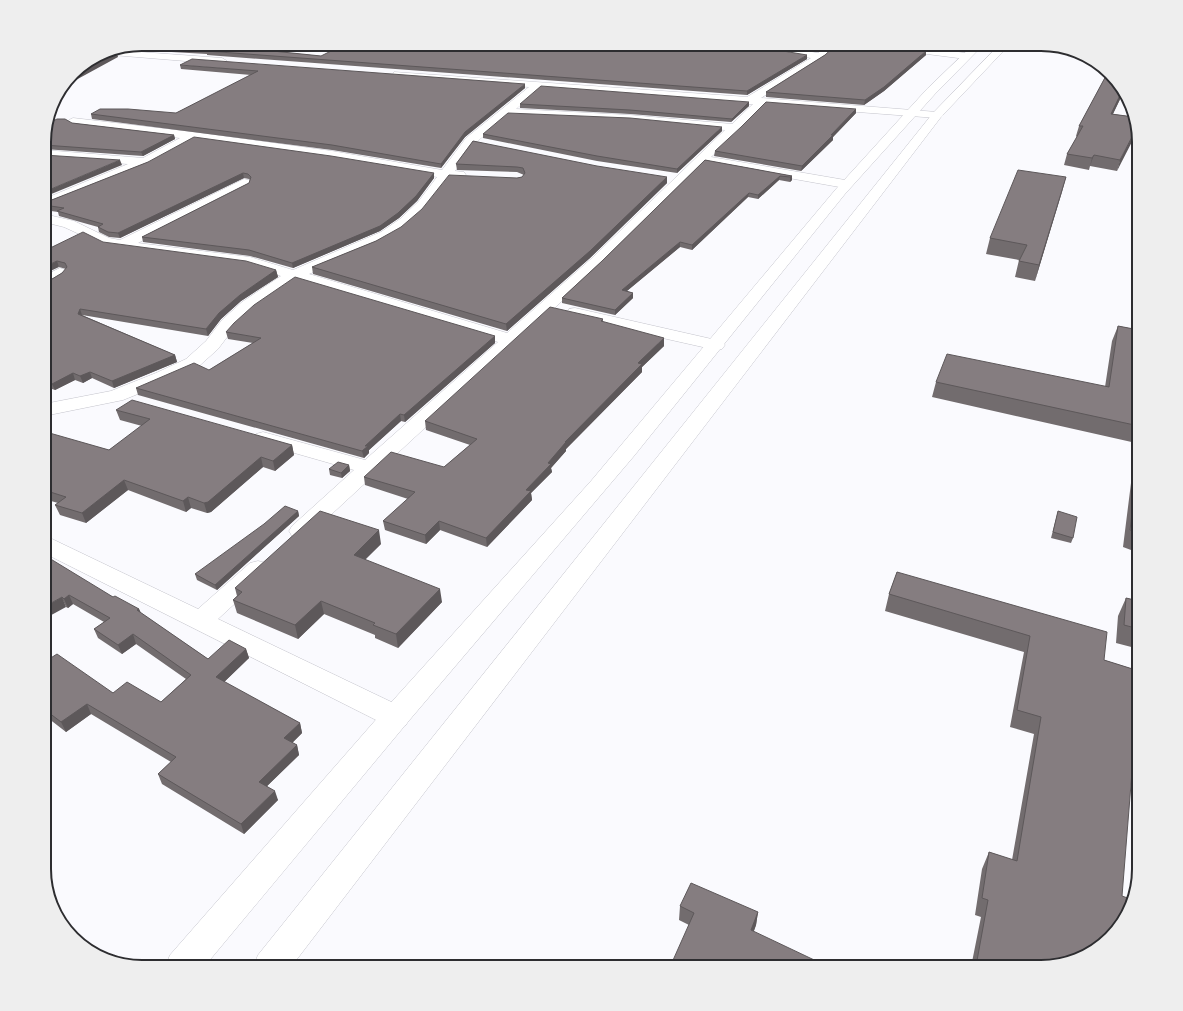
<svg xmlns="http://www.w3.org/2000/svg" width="1183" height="1011" viewBox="0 0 1183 1011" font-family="'Alegreya Sans',sans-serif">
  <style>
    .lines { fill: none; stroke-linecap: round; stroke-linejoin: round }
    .street-casing { stroke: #c4c4cc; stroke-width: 1 }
    .secondary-casing { stroke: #c4c4cc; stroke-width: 1 }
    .street { fill: #fff; fill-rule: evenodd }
    .secondary { fill: #fff; fill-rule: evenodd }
    .wall { fill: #726c6e }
    .shaded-wall { fill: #5d585a }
    .building { fill: #857d80; stroke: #5d585a }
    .rim { fill: none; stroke: #2d2d30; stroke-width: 2 }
  </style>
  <rect width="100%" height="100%" fill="#fafafe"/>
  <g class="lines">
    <g class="street-casing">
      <path id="street" d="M737 44H761L818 53 828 44H839L824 58 761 98 937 112 941 113 943 115 941 117 937 118 765 105 740 131 711 157 845 180 850 181 852 184 850 187 845 188 704 163 601 265 308 536 300 538 292 536 289 531 292 526 354 470 256 442 253 438 256 434 263 432 365 460 498 342 296 281 254 310 234 328 218 349 198 367 170 381 123 400 44 416V404L111 391 156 373 186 359 206 341 222 320 242 302 281 276 248 266 105 246 64 227 44 222V214L74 221 109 238 120 240 244 179 249 180 251 183 249 186 138 243 250 257 293 270 381 232 400 219 418 202 437 177 332 159 195 140 149 165 44 208V199L128 164 44 158V150L143 158 180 138 73 126 69 124 67 122 69 120 73 118 193 132 332 151 442 170 466 138 529 87 398 77 394 76 393 74 394 72 747 97 811 58 742 47ZM541 88 749 104H753L732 124 630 115 516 109ZM508 116 630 121 725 130 591 259 507 333 309 274C339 261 387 245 411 224 426 211 437 195 449 179L464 178 466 175 464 172 455 171 474 144Z
        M867 44H895L966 53 971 56 966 59 872 47Z
        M113 50 222 58 227 61 222 64 100 54Z
        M60 268 66 270 68 273C63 280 52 286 44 288V276Z
        M575 308 716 340 722 341 725 345 722 349 716 350 569 317 567 313 569 309Z
        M44 537 52 539 198 609 250 563 258 561 266 563 270 569 266 575 218 619 406 709 410 717 406 725 396 728 386 725 44 553Z"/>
    </g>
    <g class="secondary-casing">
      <path id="secondary" d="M974 44H984L935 94 845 194 634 456 407 723 204 967H165L170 955 387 707 591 481 836 189 927 89Z
        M1000 44H1010L941 117 291 967H253L258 955 933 113Z"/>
    </g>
    <use href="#street" class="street"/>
    <use href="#secondary" class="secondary"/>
  </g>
  <path class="wall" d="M142 44H271L260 50 321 56 609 46 807 59 747 95 207 55V54L118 49Z
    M793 44H826L818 51 793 47Z
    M907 44H944L941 47 936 48Z
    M825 55H926L884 91 864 105 766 97V92Z
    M180 65 525 88 465 137 441 168 332 150 92 119 91 114 176 113 251 75 181 69Z
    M1108 72 1123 93 1113 114 1134 117 1117 171 1090 166 1089 170 1064 165 1067 154 1077 137 1076 136 1079 126Z
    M520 104 749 106 731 122 630 114 520 108Z
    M856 109V113L833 137V140L801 171 714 156 715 151Z
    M72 123 174 135 175 139 143 156 44 149V135Z
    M722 131 677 173 597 161 483 138V134Z
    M473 141 667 183 590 258 507 331 313 274 312 267 376 241 517 178 522 177 524 175 517 172 457 170 456 164Z
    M705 160 792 176V180L790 182 779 180 758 199 748 197 692 250 680 247 627 291 633 293V298L615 315 562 303V298L602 261Z
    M148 162 434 178 417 201 399 218 380 231 293 268 250 256 143 242 142 237 249 183 250 180 249 179 244 178 120 238 109 237 99 232 98 227 59 216 58 212 44 210V203Z
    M1066 177 1035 281 1015 277 1019 260 986 254 990 238Z
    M44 251 276 270 278 277 241 301 221 319 208 336 82 315 175 355 177 362 114 388 92 378 83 383 75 380 55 390 49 388 44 391V282L52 279 62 273 66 269 59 267Z
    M603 319V322L664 346 642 367V372L566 449V451L551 468 552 472 531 493 532 500 487 547 440 530 426 544 385 530 383 521 408 499 365 485 364 477 444 467 470 445 426 430 425 421Z
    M1118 326 1139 330V553L1123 547 1136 443 932 397 936 382 1105 387 1112 341Z
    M226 332 495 336V343L405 422 401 421 369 450V453L364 458 138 395 136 388 209 370 253 343 228 339Z
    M116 410 292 445 294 455 275 471 263 467 211 512 207 513 191 508 186 512 128 490 86 523 60 515 55 505 58 503 44 499V433L109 450 142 426 120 420Z
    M349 465 350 471 342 478 330 475 329 469Z
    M298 511 299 516 217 590 197 580 195 574Z
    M1058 511 1073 538 1071 543 1051 538Z
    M381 544 365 560 442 602 398 648 375 638V635L324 614 298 639 237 613 233 600 237 596 235 588Z
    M44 561 113 597 139 609 141 613 208 659 246 649 249 658 224 682 300 723 302 733 292 743 297 745 299 755 267 786 278 800 244 834 162 784 158 774 171 762 91 714 66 732 44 715V660L46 661 113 693 161 702 186 679 136 644 122 654 98 638 94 629 104 622 73 604 68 608 66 607Z
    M897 572 1104 660 1139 671V769L1132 766 1041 967H971L981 917 975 915 982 869 989 852 1012 860 1034 734 1010 727 1024 652 885 611 889 594Z
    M1126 598 1139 601V649L1116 643 1118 616Z
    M680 906 758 912 756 925 754 931 689 925 679 920Z"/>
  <path class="shaded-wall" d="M263 44H271L254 53 253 49Z
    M822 44H826L818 51V47Z
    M936 44H944L941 47 936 48Z
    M926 51V55L884 91 864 105 865 100Z
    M117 53 118 57 63 87 70 78Z
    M807 55V59L747 95V91Z
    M525 84V88L465 137 441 168V164L465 132Z
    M1122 91 1123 93 1108 124 1111 114Z
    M749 102V106L731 122 732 119Z
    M856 109V113L833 137V140L801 171 802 166Z
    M722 127V131L677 173V169Z
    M1136 129 1137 132 1117 171 1120 160Z
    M174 135 175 139 143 156 141 152Z
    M1094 155 1090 166 1089 170 1092 158Z
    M120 160 122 165 44 197V192Z
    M243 173 244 178 120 238 118 233Z
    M434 173V178L417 201 399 218 380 231 293 268 292 263Z
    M780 176 779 180 758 199V195Z
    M792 176V180L790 182V177Z
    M667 177V183L590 258 507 331 506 324Z
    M1066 177 1062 192 1035 281 1039 265Z
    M749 193 748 197 692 250V245Z
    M680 242V247L622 295V290Z
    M57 261 59 267 44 274V267Z
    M276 270 278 277 241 301 221 319 208 336 206 329 219 313 240 295Z
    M633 293V298L615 315V310Z
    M80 309 82 315 78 314Z
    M495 336V343L405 422 404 415Z
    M664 338V346L642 367V372L566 449V451L551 468 552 472 531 493 532 500 487 547 486 538 548 463 565 442 638 363Z
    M175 355 177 362 114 388 112 381Z
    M90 372 92 378 83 383 80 376Z
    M73 373 75 380 55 390 52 384Z
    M47 381 49 388 44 391V383Z
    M400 414 401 421 369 450V453L364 458 362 451 365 446Z
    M292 445 294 455 275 471 273 461Z
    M261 457 263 467 211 512 207 513 204 503Z
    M349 465 350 471 342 478 341 473Z
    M124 480 128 490 86 523 82 513Z
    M188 497 191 508 186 512 183 501Z
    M298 511 299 516 217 590 215 585Z
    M439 521 440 530 426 544 425 535Z
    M379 530 381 544 356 568 354 555Z
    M440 589 442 602 398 648 396 634Z
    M69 595 73 604 68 608 64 599Z
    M62 597 66 607 44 619V607Z
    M321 601 324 614 298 639 295 625Z
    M139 609 143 618 137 610Z
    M133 634 136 644 122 654 118 645Z
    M246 649 249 658 219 687 216 677Z
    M87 704 91 714 66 732 61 722Z
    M300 723 302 733 287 748 284 738Z
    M297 745 299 755 262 791 259 782Z
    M275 791 278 800 244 834 241 824Z
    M758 912 756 925 749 943 751 930Z"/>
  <path class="building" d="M142 44H263L253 49 321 56 345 44H609V46L610 44H741L807 55 747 91 206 51 209 50 133 46Z
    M797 44H822L818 47Z
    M837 44H872L926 51 884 87 865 100 766 92 825 55Z
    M105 51 117 53 70 78 77 68Z
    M192 59 525 84 465 132 441 164 332 145 91 114 100 109H128L176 113 258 71 180 65Z
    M1108 72 1122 91 1111 114 1134 117 1136 129 1120 160 1094 155 1092 158 1067 154 1083 126H1079Z
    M541 86 749 102 732 119 630 110 520 104Z
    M766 102 856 109 831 135H833L802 166 715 151 741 127Z
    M508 113 630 118 722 127 677 169 597 156 483 134Z
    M57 119H65L72 123 174 135 141 152 44 145V135L47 124Z
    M194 137 331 156 434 173 416 196 398 213 380 226 292 263 249 250 142 237 249 183 251 177 248 174 243 173 118 233 108 232 98 227 103 224 57 211 64 208 44 205V203L148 162Z
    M473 141 597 166 667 177 590 251 506 324 312 267 376 241 401 227 422 209 449 175 517 178 522 177 525 173 523 168 517 167 456 164Z
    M44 155 120 160 44 192Z
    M705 160 792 176 790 177 780 176 758 195 749 193 692 245 680 242 622 290 633 293 615 310 562 298 602 261Z
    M1018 170 1066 177 1039 265 1019 261 1027 245 990 238Z
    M83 232 103 242 246 261 276 270 240 295 219 313 206 329 80 309 78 314 175 355 112 381 90 372 80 376 73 373 52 384 47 381 44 383V282L52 279 62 273 67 267 65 263 57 261 44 267V251Z
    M295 277 495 336 404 415 400 414 365 446H368L362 451 136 388 194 363 209 370 261 338 226 332 234 323 254 305Z
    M550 307 603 319 601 321 664 338 638 363 642 364 565 442H566L548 463 551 464 526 490 531 491 486 538 439 521 425 535 383 521 415 492 364 477 391 452 444 467 477 439 425 421Z
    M1118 326 1139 330V426L936 382 947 354 1109 387Z
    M132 400 292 445 273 461 261 457 208 502 204 503 188 497 183 501 124 480 82 513 55 505 66 497 44 490V433L46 432 109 450 150 419 116 410Z
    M1139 457V533L1130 530Z
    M338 462 349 465 341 473 329 469Z
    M285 506 298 511 215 585 195 574 264 524Z
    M320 511 379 530 354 555 440 589 396 634 373 625 375 623 321 601 295 625 233 600 242 592 235 588Z
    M1058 511 1077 517 1073 538 1053 532Z
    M49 558 113 597 115 596 139 609 137 610 208 659 229 640 246 649 216 677 300 723 284 738 297 745 259 782 275 791 241 824 158 774 176 757 87 704 61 722 44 709V660L46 661 57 654 113 693 127 682 161 702 191 675 133 634 118 645 94 629 110 618 69 595 64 599 62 597 44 607V561Z
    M897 572 1107 632 1104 660 1139 671V749L1134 747 1122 896 1133 900 1132 906 1115 934 1079 959 1041 967H978L976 966 988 900 982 898 989 852 1017 861 1041 717 1017 710 1030 636 889 594Z
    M1126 598 1139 601V629L1124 625Z
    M691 883 758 912 751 930 829 967H670L694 913 680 906Z"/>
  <path d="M0 0H1183V1011H0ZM142 51H1041A91 91 0 0 1 1132 142V869A91 91 0 0 1 1041 960H142A91 91 0 0 1 51 869V142A91 91 0 0 1 142 51Z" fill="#eee" fill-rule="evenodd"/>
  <path class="rim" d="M142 51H1041A91 91 0 0 1 1132 142V869A91 91 0 0 1 1041 960H142A91 91 0 0 1 51 869V142A91 91 0 0 1 142 51Z"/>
</svg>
